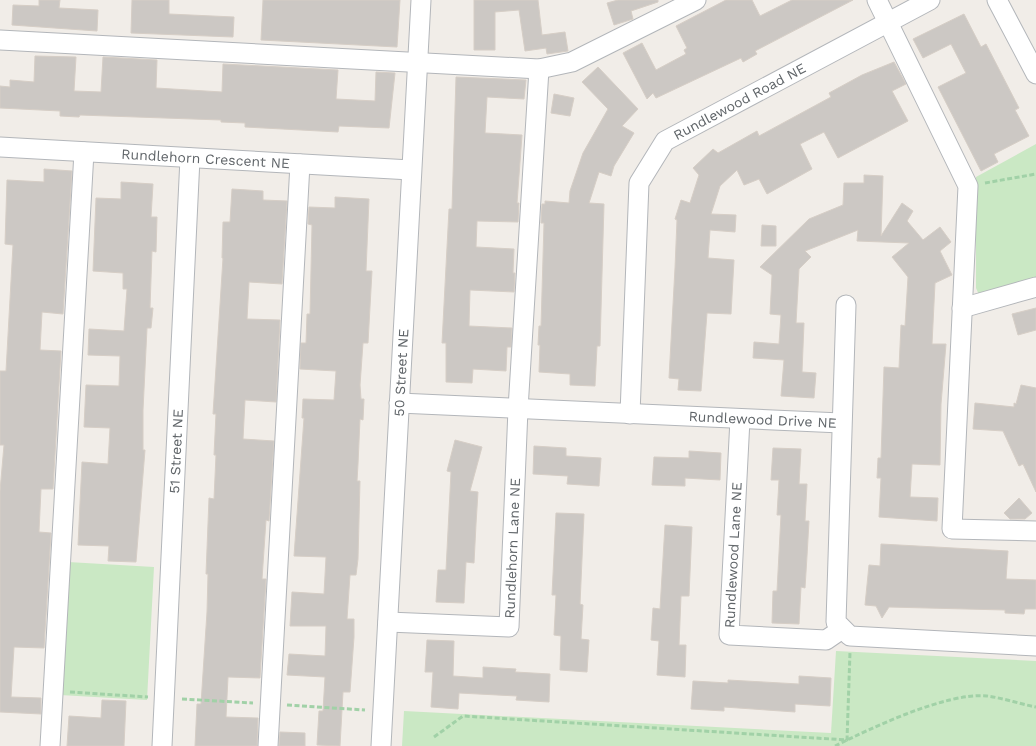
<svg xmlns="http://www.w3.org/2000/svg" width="1036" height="746" viewBox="0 0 1036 746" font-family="'Work Sans',sans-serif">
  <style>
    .green { fill: #cae8c4 }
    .building { fill: #ccc8c4; stroke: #d6cec6 }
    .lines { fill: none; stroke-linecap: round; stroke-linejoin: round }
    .minor-casing { stroke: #b3b6ba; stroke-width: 21 }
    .path { stroke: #a1d1a7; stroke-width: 3; stroke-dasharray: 5 2.5; stroke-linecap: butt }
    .minor { stroke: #fff; stroke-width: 19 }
    .labels { text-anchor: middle; stroke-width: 5; stroke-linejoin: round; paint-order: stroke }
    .street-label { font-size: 14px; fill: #5f6468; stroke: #fff }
  </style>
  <rect width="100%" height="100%" fill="#f1ede8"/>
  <path class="green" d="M1036 144V280L980 297 976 288V177Z
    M68 562 154 567 147 700 60 695Z
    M836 651 1036 661V746H402L404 711 831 733Z"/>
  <path class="building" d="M39 0H60L59 8 98 10 97 31 12 25 13 5 39 6Z
    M132 0H169V14L234 17 233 37 131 33Z
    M263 0H400L397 47 261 40Z
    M474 0H538L542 35 565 32 568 51 547 54 546 48 525 51 519 10 495 12V50H474Z
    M618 0H658V2L631 11 633 19 614 25 607 3Z
    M726 0H752L760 16 792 0H853L755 51 757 54 743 62 741 58 656 98 653 93 647 99 623 53 642 43 656 70 686 54 684 50 687 48 676 26Z
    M964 14 981 47 986 44 1019 108 1015 110 1029 136 994 154 998 162 981 171 938 87 966 73 951 44 923 58 913 39Z
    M35 56 76 57 74 91 101 92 103 57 157 60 156 88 222 92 223 64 338 70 336 99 375 101 376 72 395 73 389 128 339 126 338 132 245 127V123L221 122V120L80 115 79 117 60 116V111L0 108V86L10 87V80L34 82Z
    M894 62 906 84 892 91 908 121 838 158 824 132 800 144 812 169 767 194 759 179 744 185 737 170 720 186 711 214 736 215 735 232 710 230 708 258 734 260 731 314 707 313 701 391 678 390 679 379 669 378 675 268 677 220 675 219 681 200 690 203 699 175 693 168 713 149 718 153 757 131 759 136 831 97 829 93 862 75Z
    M598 67 638 109 622 126 634 133 614 166 611 176 599 172 589 203 604 204 600 346H597L595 386 570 385V374L539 372 540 345H538L539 326H541L544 223H541L542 204H545V201L569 203 570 191 583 153 608 109 582 82Z
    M456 77 526 80 524 99 487 97 485 133 522 135 517 203H519L518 222 477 221 476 247 514 249 513 273H515L514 292 470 290 469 326 512 328 511 347H507L506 371 473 369 472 383 446 382V343H442L449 209H452Z
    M554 94 574 98 570 116 551 113Z
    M44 169 72 171 63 314 42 312 40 350 61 351 53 489H41L39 532 51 533 44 648 14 647 11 697 41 698V714L0 712V491L4 445H0V371H6L13 245 5 244 7 180 44 182Z
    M864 175 883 176 881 236 902 203 913 211 907 221 923 240 940 227 951 242 940 251 952 275 935 283 932 344H946L941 404 940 465 912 464 910 497 938 498 937 521 879 517 881 478H877L878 458H881L884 367 899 368 901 325 905 326 908 277 892 257 909 243 857 241 858 230 805 251 811 257 799 269 796 323H804L802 372 816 373 814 398 781 396 784 360 753 358 754 342 779 344 781 315 770 314 772 275 760 267 809 219 843 205 844 183H864Z
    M121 182 153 184 151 217H157L156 252 152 251 150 308H153L151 328H147L143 410V450H145L136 562 108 561 109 546 78 545 82 462 108 464 110 428 84 427 86 385 119 386 120 356 88 355 89 329 124 331 127 289H123V273L93 271 96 198 121 199Z
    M232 189 263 191V200L287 201 282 284 249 282 247 319 280 320 276 402 245 400 243 439 274 441 269 521 266 520 262 579H266L260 678 228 677 226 717 258 718 257 746H195L197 704H201L207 612 208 574H206L209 498 214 499 216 455H214L216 414H213L223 258H222L223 222H230Z
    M335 197 369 199 366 271H372L368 343H363L360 385 361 399H364L363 420 360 419 358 464 357 481H360L358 559 356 575H350L347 619H354V637L350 692H343L340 746 317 745 319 711H323L325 677 287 675 289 654 325 656 326 626H290L292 592 324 594 326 557 294 556 304 418H302L303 399 334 400 336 371 300 369 301 343H306L307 314H310L312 225 308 224 309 207 335 208Z
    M762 225 776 226V246H761Z
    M1036 308V330L1018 335 1012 314Z
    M1021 385 1036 388V492L1023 464 1019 466 1003 431 973 429 975 403 1014 407V403L1016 404Z
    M455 440 482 447 470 491 478 492 476 524 474 563 466 562 464 603 436 602 438 570H446L451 472 447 471Z
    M534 446 566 448V456L601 458 599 486 567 484 568 476 533 474Z
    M773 448 801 449 799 484H807L805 521H809L807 556 805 588 801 587 799 624 772 623 773 591H777L781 515H777L779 480H771Z
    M689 451 721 453 720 480 685 478V486L652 485 654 457 689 458Z
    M1019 498 1032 513 1025 519H1010L1004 513Z
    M556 513 584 514 580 604 583 605 581 639 589 640 587 672 560 670 561 636 554 635 556 595H552Z
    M665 525 692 527 689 596H681L679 645H686L685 677 657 675 659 641 651 640 653 608 660 609Z
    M881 544 1008 551 1006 579 1036 580V609H1025L1024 614 1005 613V610L889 607 882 618 876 606 865 605 869 565 880 566Z
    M427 640 454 641 453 676 483 678V667L516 669 515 672 550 674 549 702 516 700 517 696 459 693 458 709 431 707 433 672H425Z
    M799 676 831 678 830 706 795 704V712L724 707V711L691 709 693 681 728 683V680L799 684Z
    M102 700 126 701 124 746H67L69 716 101 718Z
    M280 732 305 733V746H279Z"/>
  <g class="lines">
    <g class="minor-casing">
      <g id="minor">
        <path d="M877 0 968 186 952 529 1036 531"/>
        <path d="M997 0 1036 74"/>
        <path d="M0 40 539 69 572 62 696 0"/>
        <path id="s1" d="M0 147 411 170"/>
        <path d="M846 305 836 622 850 636 1036 646"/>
        <path d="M962 308 1036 287"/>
        <path id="s2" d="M399 403 841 423"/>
        <path id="s3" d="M630 414 639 183 665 141 930 0"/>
        <path d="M740 419 729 635 826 640 842 629"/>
        <path id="s4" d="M388 622 509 627 518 409 539 69"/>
        <path d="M50 746 84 152"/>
        <path id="s5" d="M162 746 190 158"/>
        <path d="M268 746 300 164"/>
        <path id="s6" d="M381 746 421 0"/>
      </g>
    </g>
    <path class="path" d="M985 183 1036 174
      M70 692 148 697
      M182 699 253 703
      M287 705 365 710
      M434 737 463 716 847 740 850 652
      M835 746C871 728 947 692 987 696 1003 698 1020 704 1036 707"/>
    <use href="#minor" class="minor"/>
  </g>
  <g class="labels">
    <g class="street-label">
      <text dy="5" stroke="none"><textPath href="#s3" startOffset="365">Rundlewood Road NE</textPath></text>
      <text dy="5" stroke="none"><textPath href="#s1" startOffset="206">Rundlehorn Crescent NE</textPath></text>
      <text dy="5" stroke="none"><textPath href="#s6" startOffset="374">50 Street NE</textPath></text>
      <text dy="5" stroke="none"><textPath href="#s2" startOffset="364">Rundlewood Drive NE</textPath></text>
      <text dy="5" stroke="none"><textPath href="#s5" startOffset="295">51 Street NE</textPath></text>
      <text dy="5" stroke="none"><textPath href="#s4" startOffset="200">Rundlehorn Lane NE</textPath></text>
      <text transform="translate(733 555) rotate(-87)" y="5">Rundlewood Lane NE</text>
    </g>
  </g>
</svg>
